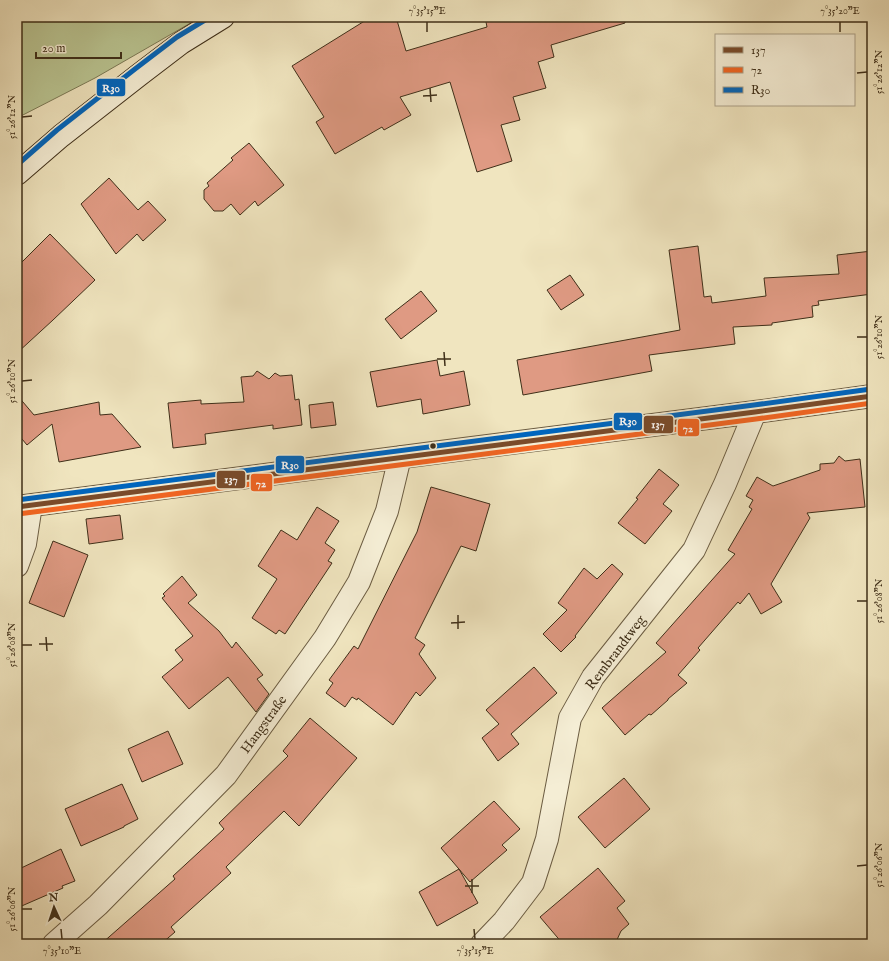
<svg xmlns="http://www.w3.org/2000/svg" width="889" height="961" viewBox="0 0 889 961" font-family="'IM FELL English',serif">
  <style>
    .green { fill: #bac592; stroke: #7c7a56 }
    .building { fill: #df9a83; stroke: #3f2f19 }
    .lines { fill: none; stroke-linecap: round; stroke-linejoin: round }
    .street-casing { stroke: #6b5c42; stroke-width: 24 }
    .secondary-casing { stroke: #3f2f19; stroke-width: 24 }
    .street { stroke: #f5eed5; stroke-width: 22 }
    .secondary { stroke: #f5eed5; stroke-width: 22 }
    .bus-1-casing { stroke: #f5eed5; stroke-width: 8 }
    .bus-2-casing { stroke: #f5eed5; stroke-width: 8 }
    .bus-3-casing { stroke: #f5eed5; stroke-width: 8 }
    .bus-1 { stroke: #7a4b2a; stroke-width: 5 }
    .bus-2 { stroke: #f26522; stroke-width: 5 }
    .bus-3 { stroke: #0065bd; stroke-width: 5 }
    .ticks { fill: none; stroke: #3f2f19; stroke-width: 1.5 }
    .bus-dot { fill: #3f2f19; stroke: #f5eed5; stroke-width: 1.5 }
    .labels { text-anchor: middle; stroke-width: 3; stroke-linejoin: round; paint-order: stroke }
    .street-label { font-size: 14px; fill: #3f2f19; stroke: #f5eed5 }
    .line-badge { stroke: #f5eed5; stroke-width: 1.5 }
    .badge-label { font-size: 11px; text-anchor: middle; font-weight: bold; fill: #fff }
    .neatline { fill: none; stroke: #3f2f19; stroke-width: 1.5 }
    .ticks-label { font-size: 10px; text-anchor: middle; fill: #3f2f19 }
  </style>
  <rect width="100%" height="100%" fill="#f0e5bf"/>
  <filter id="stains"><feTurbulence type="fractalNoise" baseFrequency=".005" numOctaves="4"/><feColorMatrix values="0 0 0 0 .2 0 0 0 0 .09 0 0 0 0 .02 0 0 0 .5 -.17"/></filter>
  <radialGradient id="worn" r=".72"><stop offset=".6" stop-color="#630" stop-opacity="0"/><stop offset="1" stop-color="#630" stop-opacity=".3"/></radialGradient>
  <path class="green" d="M17 17H201L95 78 17 118Z"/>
  <path class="building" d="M371 17H396L406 51 487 27 485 17H625V23L551 45 554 57 538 62 546 88 513 97 520 120 501 125 512 161 477 172 450 82 400 97 411 115 384 130 382 127 335 154 316 122 324 117 292 66Z
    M249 143 280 180 284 185 258 206 255 201 240 215 231 204 223 211H214L204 199V190L209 186 207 183 233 160 231 158Z
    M109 178 138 210 148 201 166 220 143 241 137 234 116 254 81 204Z
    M50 234 95 280 53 320 17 353V267Z
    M698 246 704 297 711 296 712 303 766 296 764 278 839 274 837 255 872 251V294L818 301 819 305 812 306 813 317 772 323V325L733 327 735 344 649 355 652 371 523 395 517 360 680 330 669 250Z
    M570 275 584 295 561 310 547 290Z
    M421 291 437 311 401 339 385 319Z
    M437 360 440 376 464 371 470 405 423 414 421 399 377 407 370 372Z
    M257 371 269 379 275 373 280 376 292 375 295 400 299 399 302 425 273 429V425L205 434 206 444 173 448 168 403 201 400V404L244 402 241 377 253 376Z
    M17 395 34 415 99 402 100 415 112 414 141 447 59 462 52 424 27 445 17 433Z
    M333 402 336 425 311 428 309 405Z
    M839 456 845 461 860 459 865 507 807 513 810 518 771 584 782 602 761 614 749 593 740 604 738 602 698 648 700 650 678 675 687 683 668 699V700L651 715 649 714 625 735 602 708 666 652 656 643 735 554 728 550 752 509 749 507 753 500 746 496 757 477 773 486 820 470V464L834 463Z
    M659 469 679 485 663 504 672 511 645 544 618 523 638 499 636 498Z
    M431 487 490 504 476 551 461 546 415 638 425 645 419 654 436 678 420 696 416 692 393 725 358 698 357 700 352 697 345 707 326 693 333 683 329 680 354 646 358 649 417 532Z
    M317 507 339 521 325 543 335 550 328 561 332 563 285 634 279 630 276 634 252 618 277 579 258 566 281 530 297 540Z
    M120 515 123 539 89 544 86 519Z
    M53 541 88 555 64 617 29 603Z
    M612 564 623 574 575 636 576 637 561 652 543 634 567 610 558 603 584 568 597 579Z
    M182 576 197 595 188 603 219 631 232 648 236 642 263 675 257 679 269 694 256 712 228 677 189 709 162 677 183 660 175 650 193 636 162 598 165 596 163 594Z
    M534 667 557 693 511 734 519 744 498 761 482 738 499 724 486 710Z
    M310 718 357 758 299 826 284 811 226 867 231 873 171 927 175 932 161 944H101L175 879 173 876 224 829 219 823 288 756 283 751Z
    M168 731 183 764 142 782 128 749Z
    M624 778 650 809 605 848 578 817Z
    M122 784 138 819 124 826V827L81 846 65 809Z
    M494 801 520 829 502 845 507 850 470 882 441 848Z
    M61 849 75 881 62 886 63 888 17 908V870Z
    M598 868 625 901 617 908 629 924 621 931 615 944H563L540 917Z
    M459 869 478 903 437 926 419 892Z"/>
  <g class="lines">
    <g class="street-casing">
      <path id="street" d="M17 507 433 453 755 412 872 396
        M17 566 25 544 31 505
        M54 944 98 905 226 775 325 638 359 582 387 511 400 457
        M482 944 504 921 533 883 547 839 570 718 593 677 694 550 725 484 755 412"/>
    </g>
    <g class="secondary-casing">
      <path id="secondary" d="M17 174 61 136 139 75 181 43 223 17"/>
    </g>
    <use href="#street" class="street"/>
    <use href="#secondary" class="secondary"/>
    <g class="bus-1-casing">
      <path id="bus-1" d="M17 507 755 412 872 396"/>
    </g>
    <g class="bus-2-casing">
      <path id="bus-2" d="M18 514 756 419 872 403"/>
    </g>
    <g class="bus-3-casing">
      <path id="bus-3" d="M17 165 57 130 135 69 177 37 210 17
        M17 500 754 405 871 389"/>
    </g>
    <use href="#bus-1" class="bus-1"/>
    <use href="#bus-2" class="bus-2"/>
    <use href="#bus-3" class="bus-3"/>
  </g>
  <path class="ticks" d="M427 22V32M840 22V32M857 73 867 72M430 88 431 102M423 96 437 95M22 117 32 116M857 337H867M444 352 445 366M437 359H451M22 381 32 380M857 601H867M458 615V629M451 623 465 622M46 637 47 651M39 644H53M22 645H32M857 866 867 865M472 879V893M465 886H479M22 909H32M61 929 62 939M474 929 475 939"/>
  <circle class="bus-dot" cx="433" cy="446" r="3.5"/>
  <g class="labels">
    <g class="street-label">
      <text transform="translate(615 652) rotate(-53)" y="5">Rembrandtweg</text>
      <text transform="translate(263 724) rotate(-54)" y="5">Hangstraße</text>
    </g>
  </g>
  <g class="line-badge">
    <rect x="96" y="78" width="30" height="19" rx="4" fill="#0065bd"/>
    <rect x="613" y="412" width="30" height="19" rx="4" fill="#0065bd"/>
    <rect x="643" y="415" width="31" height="19" rx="4" fill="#7a4b2a"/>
    <rect x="677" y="418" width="23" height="19" rx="4" fill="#f26522"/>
    <rect x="275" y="455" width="30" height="19" rx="4" fill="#0065bd"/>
    <rect x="216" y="470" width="30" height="19" rx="4" fill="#7a4b2a"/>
    <rect x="250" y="473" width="23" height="19" rx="4" fill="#f26522"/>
  </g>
  <g class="badge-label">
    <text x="111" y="92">R30</text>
    <text x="628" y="425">R30</text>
    <text x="658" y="428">137</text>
    <text x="688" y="432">72</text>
    <text x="290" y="469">R30</text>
    <text x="231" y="483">137</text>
    <text x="261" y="487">72</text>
  </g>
  <rect width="889" height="961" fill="none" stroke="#f0e5bf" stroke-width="44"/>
  <rect x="715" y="34" width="140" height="72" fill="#f5eed5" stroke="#aca28a"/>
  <rect x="723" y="47" width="20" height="6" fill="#7a4b2a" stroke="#aca28a"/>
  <text x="751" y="54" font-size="12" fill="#3f2f19">137</text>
  <rect x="723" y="67" width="20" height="6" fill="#f26522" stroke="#aca28a"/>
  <text x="751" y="74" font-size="12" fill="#3f2f19">72</text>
  <rect x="723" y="87" width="20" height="6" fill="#0065bd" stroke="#aca28a"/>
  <text x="751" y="94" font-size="12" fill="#3f2f19">R30</text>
  <g transform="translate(54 907) rotate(357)" stroke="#f5eed5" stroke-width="3" paint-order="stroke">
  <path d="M0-3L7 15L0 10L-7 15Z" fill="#3f2f19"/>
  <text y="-6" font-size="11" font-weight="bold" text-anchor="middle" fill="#3f2f19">N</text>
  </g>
  <path d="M36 52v6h85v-6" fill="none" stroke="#3f2f19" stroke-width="2"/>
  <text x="42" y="52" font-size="12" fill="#3f2f19" stroke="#f5eed5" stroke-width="3" paint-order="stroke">20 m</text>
  <rect x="22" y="22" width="845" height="917" class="neatline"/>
  <g class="ticks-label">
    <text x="427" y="14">7°35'15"E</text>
    <text x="840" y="14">7°35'20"E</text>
    <text transform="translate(878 72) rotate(-90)" y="4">51°26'12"N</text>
    <text transform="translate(11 117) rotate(-90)" y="4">51°26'12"N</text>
    <text transform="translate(878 337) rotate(-90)" y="4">51°26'10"N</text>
    <text transform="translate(11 381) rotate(-90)" y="4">51°26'10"N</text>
    <text transform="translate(878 601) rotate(-90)" y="4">51°26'08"N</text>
    <text transform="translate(11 645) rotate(-90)" y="4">51°26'08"N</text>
    <text transform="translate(878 865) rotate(-90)" y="4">51°26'06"N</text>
    <text transform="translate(11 909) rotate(-90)" y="4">51°26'06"N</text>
    <text x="62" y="954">7°35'10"E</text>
    <text x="475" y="954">7°35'15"E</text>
  </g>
  <rect width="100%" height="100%" filter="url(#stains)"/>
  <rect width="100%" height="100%" fill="url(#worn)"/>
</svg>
